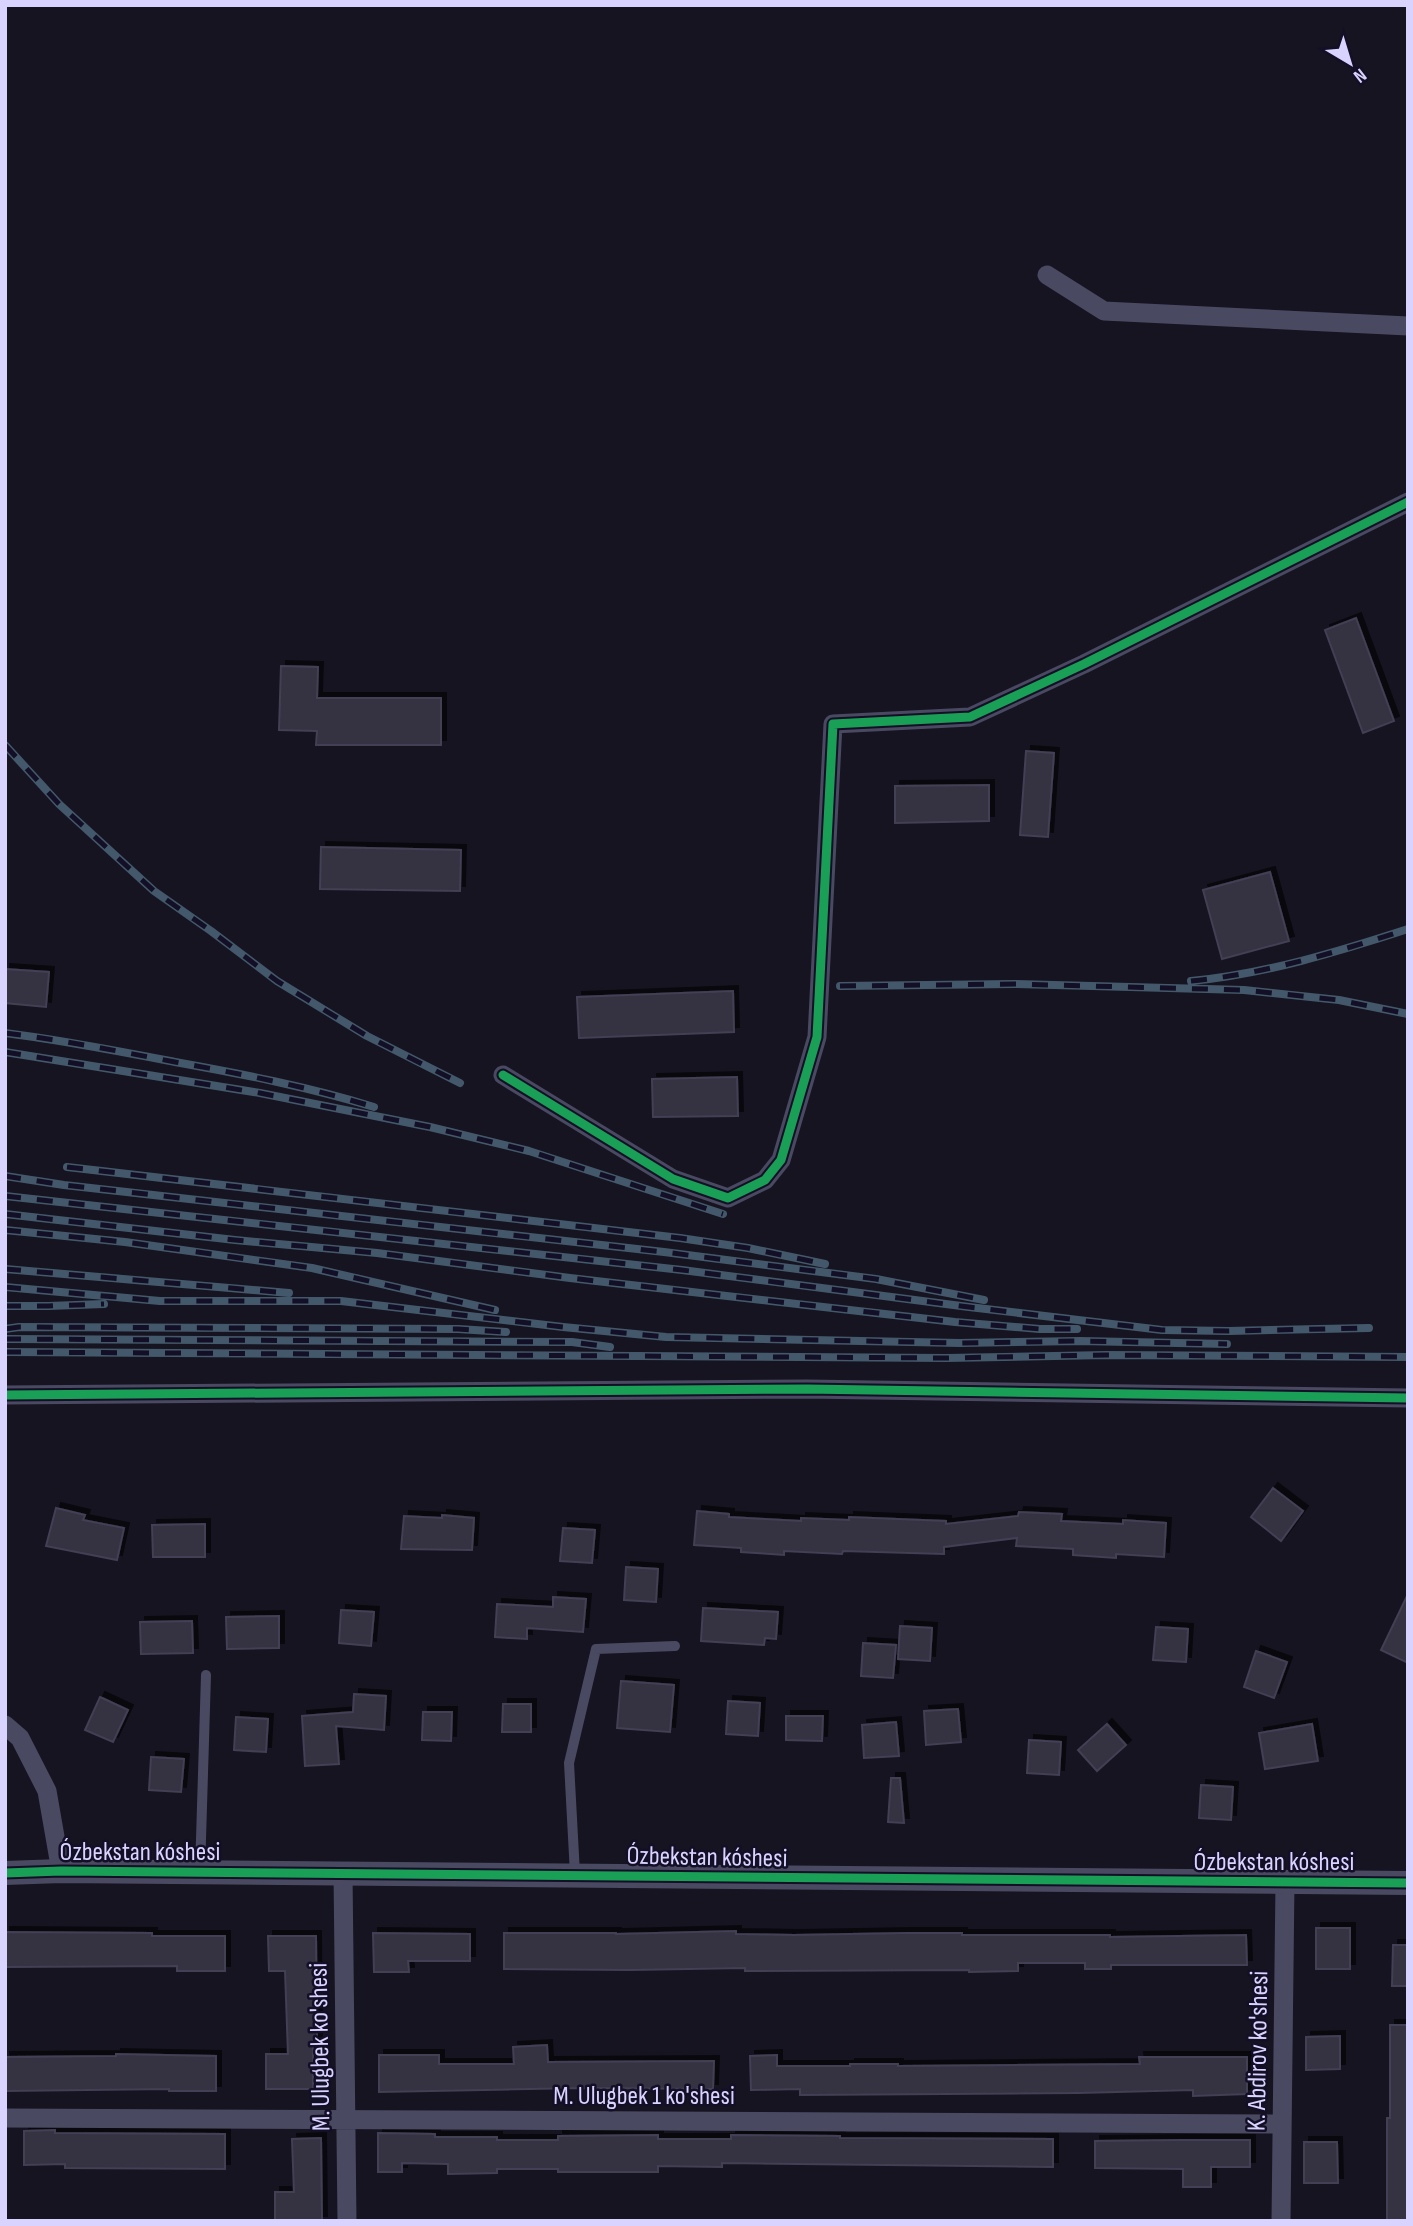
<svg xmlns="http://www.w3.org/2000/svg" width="1413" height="2226" viewBox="0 0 1413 2226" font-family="'Sofia Sans Condensed',sans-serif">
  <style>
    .building { fill: #343243; stroke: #433f54; stroke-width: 2; filter: url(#shadow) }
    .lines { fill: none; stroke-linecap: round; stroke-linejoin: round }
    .service { stroke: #4a4962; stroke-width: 10 }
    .minor { stroke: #4a4962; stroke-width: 19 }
    .tertiary { stroke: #4a4962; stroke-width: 24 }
    .rail-casing { stroke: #43596b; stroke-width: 8 }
    .rail { stroke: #130f26; stroke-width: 5; stroke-dasharray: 16; stroke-linecap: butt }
    .cycleway-casing { stroke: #130f26; stroke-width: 13 }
    .cycleway { stroke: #1a9f57; stroke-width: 9 }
    .labels { text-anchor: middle; stroke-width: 5; stroke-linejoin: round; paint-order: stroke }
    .street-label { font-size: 26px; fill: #d9d4ff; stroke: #130f26 }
  </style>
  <defs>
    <filter id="shadow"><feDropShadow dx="5" dy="-5" stdDeviation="0" flood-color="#0009"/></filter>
  </defs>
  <rect width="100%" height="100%" fill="#161421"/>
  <path class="building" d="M1356 618 1394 721 1363 733 1325 630Z
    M281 666 318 667 317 698H441V745H316L317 731 279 730Z
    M1026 751 1054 753 1048 837 1020 835Z
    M989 785V821L895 823V786Z
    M321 847 461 850 460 891 320 889Z
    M1270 872 1289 941 1222 959 1203 890Z
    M5 969 49 972 46 1007 5 1003Z
    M733 991 734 1032 579 1038 577 997Z
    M737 1077 738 1116 653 1117 652 1079Z
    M1273 1488 1303 1511 1281 1541 1251 1517Z
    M56 1508 85 1515 83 1520 124 1528 117 1560 46 1546Z
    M697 1511 729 1514V1517L801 1521V1518L849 1520V1517L946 1521V1524L1018 1516 1019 1512 1062 1514 1061 1521 1123 1524V1520L1166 1523 1164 1557 1116 1554V1558L1073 1555V1549L1016 1546 1017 1538 944 1547V1554L843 1551 842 1554 784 1551V1555L741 1552V1548L694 1545Z
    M442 1515 474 1518 472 1550 401 1549 404 1516 442 1518Z
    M205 1524V1557H153L152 1525Z
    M563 1528 595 1530 592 1563 560 1561Z
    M626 1567 658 1569 656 1602 624 1600Z
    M1408 1594V1663L1381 1650Z
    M553 1597 586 1599 583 1632 527 1628V1639L495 1637 497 1604 553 1607Z
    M703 1608 778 1612 776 1639 765 1638 764 1645 701 1641Z
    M341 1610 374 1612 371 1646 339 1643Z
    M279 1616V1648L227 1649 226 1617Z
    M192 1621 193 1653 141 1654 140 1622Z
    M900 1626 932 1628 930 1661 898 1659Z
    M1156 1627 1188 1629 1186 1662 1153 1660Z
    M863 1643 896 1645 893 1678 861 1676Z
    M1256 1651 1287 1662 1274 1698 1244 1687Z
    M621 1681 674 1685 670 1732 617 1728Z
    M354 1694 386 1696 384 1730 336 1726 339 1764 305 1766 302 1716 353 1712Z
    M100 1697 128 1710 113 1742 85 1730Z
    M728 1701 760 1703 758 1736 726 1734Z
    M503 1704H531V1732H502Z
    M958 1709 961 1742 926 1745 924 1711Z
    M423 1712H452L451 1741 422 1740Z
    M786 1716H823L822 1741 786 1740Z
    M236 1717 268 1719 266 1752 234 1750Z
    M896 1722 899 1756 864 1758 862 1725Z
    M1107 1724 1126 1745 1097 1771 1078 1750Z
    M1312 1724 1318 1761 1265 1769 1259 1733Z
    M1029 1740 1061 1742 1059 1775 1027 1773Z
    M151 1757 184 1759 181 1792 149 1790Z
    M891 1778H900L904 1823 888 1822Z
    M1201 1785 1233 1787 1231 1820 1199 1818Z
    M1316 1928H1350V1969H1316Z
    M736 1931V1934L794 1935 907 1933H962V1935H1110V1937L1246 1935 1247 1965H1111V1969H1085V1963H1018V1971L969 1972V1970L745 1971V1968L630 1970 504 1969V1933H616V1934Z
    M5 1932 152 1933V1936H225V1971H177V1966L5 1967Z
    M373 1933 470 1934V1961H408L409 1972H374Z
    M268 1936H316L317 2042H313V2089H266V2054H288L285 1971H269Z
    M1393 1945H1408V1986H1392Z
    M1390 2025H1408V2221H1387V2118H1390Z
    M1340 2036V2069L1306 2070V2037Z
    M547 2045 548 2062 714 2061 713 2089 582 2088 379 2092V2055H439V2064H514L513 2047Z
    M116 2054 216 2056V2091H169V2089L5 2091V2057L116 2056Z
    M777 2055V2066H850V2064H898V2066L1140 2064 1139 2057H1247V2094L1193 2096V2090L1078 2093 800 2095V2089L751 2090 750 2056Z
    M55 2130V2133L225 2134V2169L65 2168V2164L24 2165V2131Z
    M378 2133 435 2134V2137H497V2140H558V2136L658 2135V2139H731V2135L840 2136V2138L1053 2139V2167L722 2163V2167L658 2166V2172H558V2169H497V2173L448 2174V2164L402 2163V2172H378Z
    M321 2138 322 2221H275V2192H294L292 2139Z
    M1182 2140H1250V2167H1211V2187H1183V2169L1095 2168V2141Z
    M1304 2142H1337L1338 2183H1304Z"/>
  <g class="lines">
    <path class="service" d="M200 1872 206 1675
      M575 1874 569 1763 596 1649 675 1646"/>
    <path class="minor" d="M1047 275 1104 311 1408 326
      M503 1075 673 1179 728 1198 765 1180 781 1160 817 1037 833 724 970 717 1084 664 1408 502
      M5 1395 807 1389 1408 1398
      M5 1725 20 1738 47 1791 61 1871
      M343 1873 347 2221
      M5 2118 1282 2124
      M1281 2221 1285 1882"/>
    <path class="tertiary" d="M5 1873 61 1871 1408 1883"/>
    <g class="rail-casing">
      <path id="rail" d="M5 745 59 804 154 891 211 931 277 981 367 1036 460 1083
        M1191 981C1265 974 1337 952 1408 929
        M840 986 1014 984 1244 990 1339 1000 1408 1014
        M5 1033C62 1040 118 1051 175 1062 242 1074 309 1087 374 1107
        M5 1052 260 1093 430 1127 529 1151 723 1214
        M67 1167 680 1238 748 1248 825 1264
        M5 1176 64 1185 664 1252 876 1279 984 1300
        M5 1196 682 1270 969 1307 1162 1330 1229 1331 1369 1328
        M5 1214 235 1240 377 1253 570 1278 955 1322 1040 1329H1077
        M5 1230 125 1242 312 1268 495 1310
        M5 1269 289 1293
        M5 1287 160 1301H341L563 1327 666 1337 960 1343 1080 1341 1227 1344
        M5 1306H48L104 1304
        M5 1329 19 1327 458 1329 506 1332
        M5 1339 572 1342 610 1347
        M5 1352 946 1358 1106 1355 1408 1357"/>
    </g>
    <use href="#rail" class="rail"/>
    <g class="cycleway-casing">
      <path id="cycleway" d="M503 1075 673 1179 728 1198 765 1180 781 1160 817 1037 833 724 970 717 1084 664 1408 502
        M5 1395 807 1389 1408 1398
        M5 1873 61 1871 1408 1883"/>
    </g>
    <use href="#cycleway" class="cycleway"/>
  </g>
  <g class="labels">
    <g class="street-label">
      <text x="140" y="1860">Ózbekstan kóshesi</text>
      <text transform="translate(707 1856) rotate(1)" y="9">Ózbekstan kóshesi</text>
      <text x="1274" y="1870">Ózbekstan kóshesi</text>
      <text transform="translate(319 2047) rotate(-91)" y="9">M. Ulugbek ko'shesi</text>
      <text transform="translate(1257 2051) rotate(-89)" y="9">K. Abdirov ko'shesi</text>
      <text x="644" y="2104">M. Ulugbek 1 ko'shesi</text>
    </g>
  </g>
  <rect width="1413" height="2226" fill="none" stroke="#d9d4ff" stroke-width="14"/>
  <g transform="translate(1350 63) rotate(142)" stroke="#130f26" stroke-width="5" paint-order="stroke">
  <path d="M0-5L12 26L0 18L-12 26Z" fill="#d9d4ff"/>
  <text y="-10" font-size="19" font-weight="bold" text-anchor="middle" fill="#d9d4ff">N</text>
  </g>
</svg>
